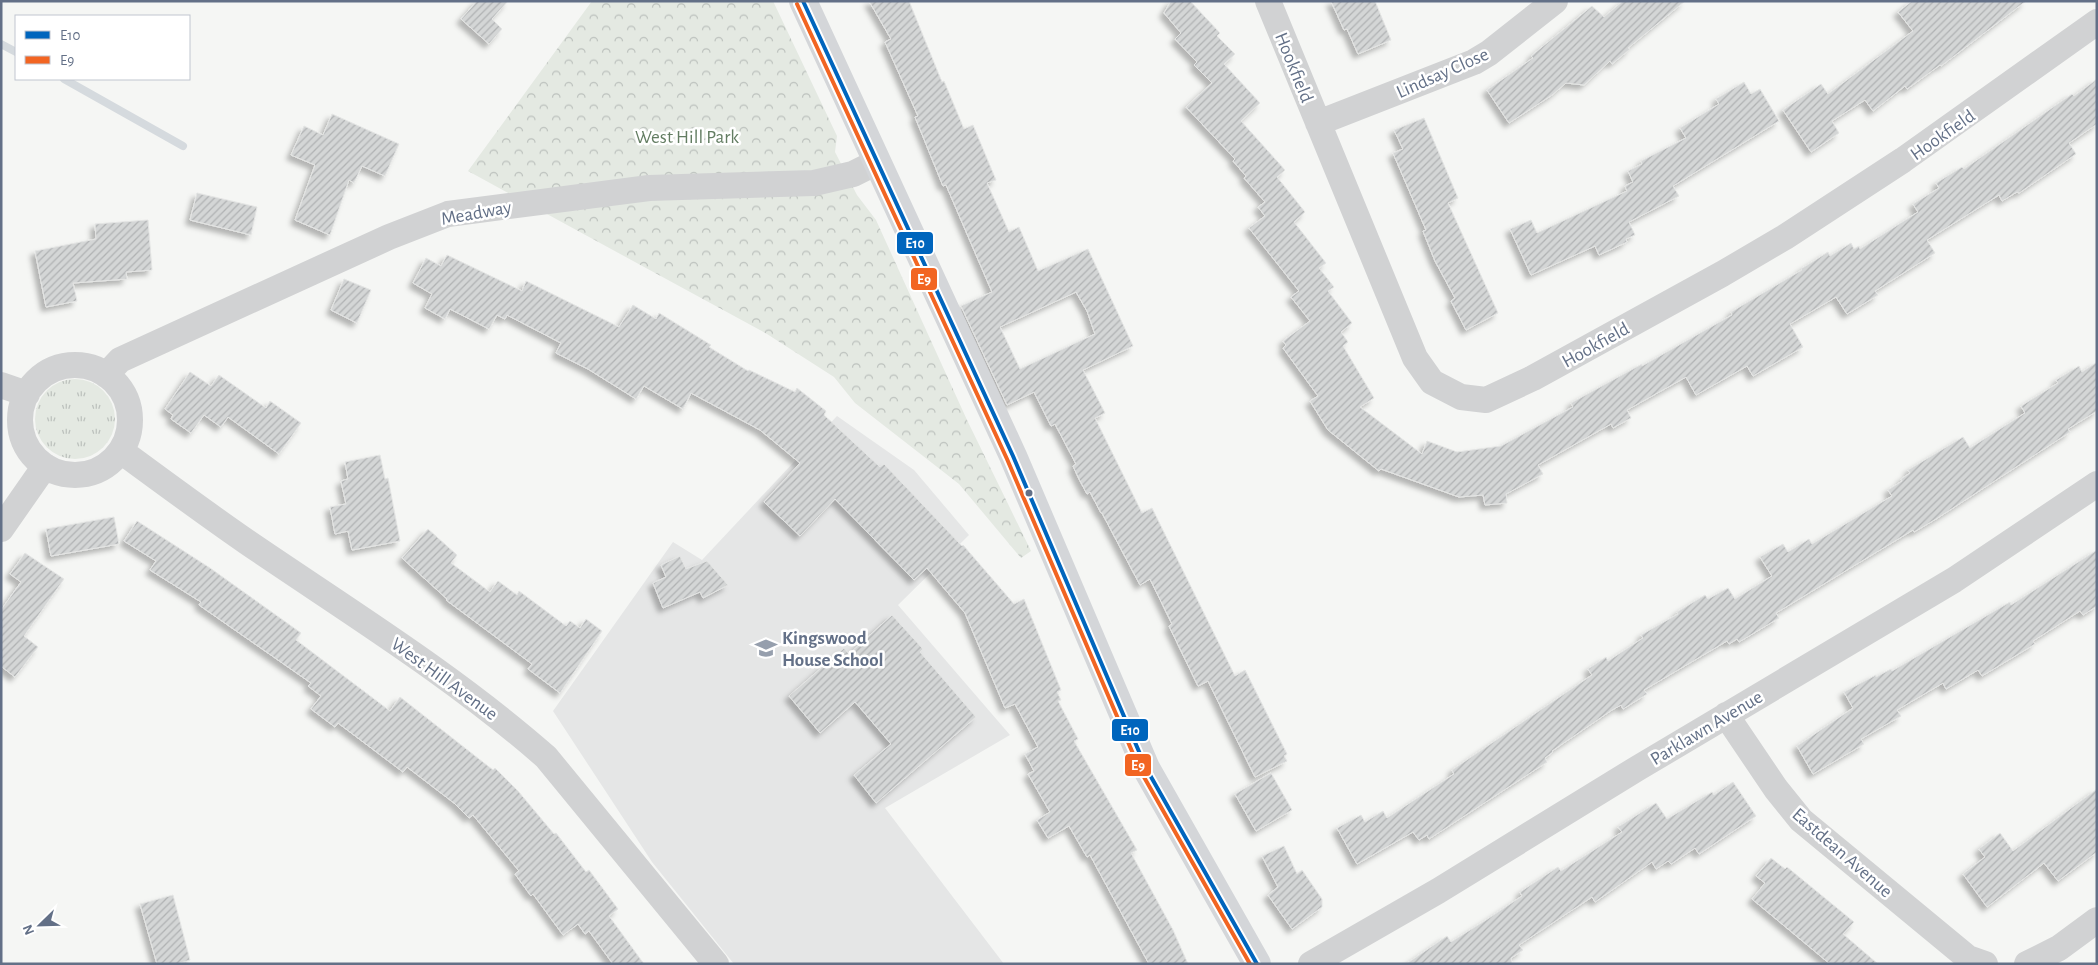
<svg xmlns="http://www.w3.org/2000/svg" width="2098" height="965" viewBox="0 0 2098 965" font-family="'Alegreya Sans',sans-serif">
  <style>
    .built { fill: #e5e6e6 }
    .grass { fill: url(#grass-tufts) }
    .park { fill: url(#park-crowns) }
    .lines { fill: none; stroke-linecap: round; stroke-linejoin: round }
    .stream { stroke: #d5dade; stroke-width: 8 }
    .building { fill: url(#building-hatch); stroke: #e4e5e4; fill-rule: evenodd; filter: url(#shadow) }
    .street { stroke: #d1d2d3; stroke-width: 26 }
    .secondary { stroke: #d4d6d9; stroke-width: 28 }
    .bus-1-casing { stroke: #fff; stroke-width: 8 }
    .bus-2-casing { stroke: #fff; stroke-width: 8 }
    .bus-1 { stroke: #0065bd; stroke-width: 4 }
    .bus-2 { stroke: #f26522; stroke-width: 4 }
    .bus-dot { fill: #637087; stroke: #fff; stroke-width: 2 }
    .labels { text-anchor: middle; stroke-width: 5; stroke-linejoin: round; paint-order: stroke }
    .street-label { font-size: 19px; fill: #637087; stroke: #fff }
    .park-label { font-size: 19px; fill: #637d62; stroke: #fff }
    .poi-label { font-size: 19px; font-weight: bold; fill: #637087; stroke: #fff; text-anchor: start }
    .line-badge { stroke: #fff; stroke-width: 2 }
    .badge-label { font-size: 14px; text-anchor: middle; font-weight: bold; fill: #fff }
  </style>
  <defs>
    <pattern id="grass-tufts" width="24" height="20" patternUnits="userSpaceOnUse" patternTransform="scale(1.25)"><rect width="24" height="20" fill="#e4e9e2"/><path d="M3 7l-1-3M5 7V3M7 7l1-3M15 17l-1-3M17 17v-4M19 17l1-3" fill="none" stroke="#bcc1bd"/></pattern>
    <pattern id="park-crowns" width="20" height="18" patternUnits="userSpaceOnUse" patternTransform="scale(1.25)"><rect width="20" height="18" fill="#e4e9e2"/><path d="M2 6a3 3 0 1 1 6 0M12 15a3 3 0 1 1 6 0" fill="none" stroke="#bcc1bd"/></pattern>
    <pattern id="building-hatch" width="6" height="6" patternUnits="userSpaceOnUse" patternTransform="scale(1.25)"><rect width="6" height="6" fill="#d4d6d6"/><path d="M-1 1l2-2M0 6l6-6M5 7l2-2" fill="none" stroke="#b0b2b3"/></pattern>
    <filter id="shadow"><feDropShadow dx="-4.5" dy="4.5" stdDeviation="2.5" flood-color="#0004"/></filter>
  </defs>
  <rect width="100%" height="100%" fill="#f5f6f4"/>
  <path class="built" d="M837 416 914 470 969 535 898 605 1010 735 885 808 1004 964H734L652 862 553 711 673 542 702 560Z"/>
  <path class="grass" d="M35 419a40 40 0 1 1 80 0a40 40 0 1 1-80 0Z"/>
  <path class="park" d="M592 1H773L837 136 835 152 857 195 876 220 967 420 1031 551 1021 558 959 484 855 403 834 377 767 334 468 171Z"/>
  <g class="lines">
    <path class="stream" d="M1 44 16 52
      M64 79 183 146"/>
  </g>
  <path class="building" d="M477 1H508L492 19 502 29 489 44 461 19Z
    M869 1H909L942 82 944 81 964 129 973 125 996 180 987 183 1009 232 1019 227 1038 271 1088 249 1133 346 1083 370 1105 413 1095 418 1142 513 1152 508 1235 676 1245 670 1287 754 1284 756 1287 761 1255 777 1208 681 1198 686 1169 626 1172 624 1150 579 1140 585 1102 513H1101L1090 492 1087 494 1079 479 1073 466 1076 464 1055 424 1051 426 1034 392 1007 405 961 306 992 292 946 185 943 186 915 117 918 116 885 42 891 39ZM1076 292 1087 311 1095 334 1020 369 1000 327Z
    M1171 1H1190L1220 33 1217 36 1235 54 1224 64 1260 103 1241 121 1285 170 1277 177 1305 212 1294 222 1326 263 1319 268 1334 287 1328 291 1352 323 1341 332 1348 342 1343 346 1374 398 1360 407 1422 454 1427 441 1457 452 1501 446 1573 407 1571 403 1642 364V366L1732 315 1731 312 1802 270 1801 269 1828 252 1830 256 1851 243 1854 249 1859 246 1860 249 1918 212 1913 204 1939 188 1936 183 1962 167 1964 169 2072 94 2074 96 2097 79V124L2069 143 2076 154 2019 193 2017 192 2002 201 1999 195 1927 240 1935 253 1875 291 1878 295 1847 314 1836 297 1790 324 1803 347 1753 376 1747 366 1696 395 1686 377 1627 410 1631 418 1613 428 1611 424 1538 465 1543 474 1506 494 1507 503 1485 505 1483 495 1459 497 1381 469 1379 471 1328 430 1310 401 1318 396 1283 348 1286 345 1283 341 1310 321 1291 297 1299 291 1249 228 1265 216 1258 207 1265 202 1244 178 1246 176 1233 161 1235 159 1186 107 1212 83 1194 65 1197 62 1175 39 1181 33 1164 13Z
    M1331 1H1375L1391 40 1358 54 1347 29 1344 30Z
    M1623 1H1685L1628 48 1630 49 1612 64 1610 61 1584 85 1566 83 1552 95 1509 123 1487 90 1533 58 1531 56 1592 6 1604 17Z
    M1912 1H2026L1941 66 1940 65 1907 89 1905 86 1873 111 1865 100 1832 121 1839 133 1811 152 1783 110 1821 84 1828 94 1913 31 1898 12Z
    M1744 82 1751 94 1760 89 1779 121 1673 186 1679 196 1629 222 1635 235 1626 239 1627 242 1599 255 1595 246 1531 275 1510 229 1531 220 1537 233 1627 191 1625 186 1633 182 1628 171 1642 164 1641 161 1686 138 1680 128 1719 104 1716 99Z
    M332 114 399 144 385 176 362 166 354 183 349 180 330 235 295 220 315 165 291 155 304 126 323 135Z
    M1424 118 1458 198 1448 203 1498 313 1466 330 1451 301 1455 298 1435 261 1423 231 1426 230 1393 153 1403 149 1394 130Z
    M197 193 257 207 251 235 190 220Z
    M148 220 152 270 126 272 127 279 73 283 77 301 46 307 35 251 96 239 95 224Z
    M447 255 522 291 526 281 619 327 633 305 656 319 659 313 711 345 709 347 748 371 749 370 795 392 797 388 826 411 824 415 880 467 884 464 962 546 963 545 1014 604 1024 599 1061 690 1057 692 1061 700 1058 701 1078 739 1074 741 1137 850 1131 853 1173 930 1188 964H1149L1090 855 1087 857 1069 826 1048 838 1037 820 1050 812 1028 774 1034 771 1025 754 1038 747 1015 704 1005 708 965 613 927 568 914 580 835 499 800 536 764 502 800 463 760 430 691 393 683 409 644 386 636 399 588 369 556 353 561 343 507 315 505 319 497 315 489 329 450 309 445 319 425 308 432 294 413 283 426 258 441 266Z
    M344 279 371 290 357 323 331 310Z
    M2097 362V411L2068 429 2070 432 1936 519 1914 532 1913 530 1776 613 1779 618 1739 642 1737 639 1729 644 1727 641 1644 690 1647 694 1623 709 1621 705 1612 710 1552 751 1553 752 1545 758 1547 762 1429 839 1427 835 1419 840 1413 832 1357 864 1337 828 1361 815 1365 822 1383 811 1387 818 1454 774 1452 770 1592 675 1588 669 1606 657 1608 661 1643 638 1641 635 1678 614 1677 612 1705 595 1708 599 1728 588 1735 599 1772 576 1760 557 1783 544 1788 552 1809 539 1812 544 1892 496 1888 490 1902 481 1901 479 1910 473 1908 470 1963 437 1970 448 2025 413 2021 406 2058 383 2056 380 2079 366 2082 372Z
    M190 372 211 386 219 375 266 408 270 401 301 423 279 454 228 417 221 427 204 415 191 433 171 419 173 415 165 409Z
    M380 455 385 479 388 478 400 541 352 550 348 531 335 534 330 507 346 504 341 481 348 479 345 462Z
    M114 517 119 544 51 556 46 529Z
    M137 521 210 568 301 633 296 640 390 711 400 697 493 770 495 768 518 791 554 834 556 833 586 872 589 870 618 909 609 916 644 964H613L589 931 585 934 578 924 563 935 533 894 531 896 515 874 519 871 473 815 469 818 454 803 407 767 403 772 338 723 335 727 311 709 321 696 308 686 311 683 199 605 201 602 150 570 156 561 124 541Z
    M428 529 457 555 451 563 490 592 498 581 517 595 519 591 566 626 570 621 580 628 586 619 602 631 560 693 528 669 532 664 446 600 447 599 402 558Z
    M2097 550V606L2083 615 2080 611 2033 641 2035 644 1982 676 1978 670 1946 689 1943 683 1897 710 1901 716 1861 739 1864 744 1813 774 1797 746 1853 708 1844 692 1876 675V677L1891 669 1892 671 2010 602 2011 605Z
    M25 553 64 579 24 636 38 647 15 677 2 667 1 669V610L21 582 10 574Z
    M680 556 686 569 707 561 728 585 703 598 700 592 663 608 653 583 666 577 661 565Z
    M892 615 923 649 920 652 976 717 876 803 854 775 891 744 855 702 820 733 789 696 844 648 849 654Z
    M1271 773 1292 810 1256 831 1235 794Z
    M1733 782 1756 816 1699 854 1695 848 1671 864 1668 861 1656 869 1652 862 1595 902 1592 897 1519 945 1523 950 1511 958 1512 964H1406L1447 936 1451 942 1486 920 1522 896 1520 892 1558 867 1561 871 1622 832 1618 827 1656 803 1667 819 1712 792 1714 795Z
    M2097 789V852L2058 881 2044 863 1987 907 1963 874 1985 857 1979 849 2000 833 2013 851Z
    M1284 846 1297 874 1302 870 1322 899V907L1292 929 1268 895 1278 887 1262 856Z
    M1771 858 1785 869 1787 867 1854 922 1843 934 1878 964H1830L1752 899 1765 883 1756 876Z
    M173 895 190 960 177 964H157L140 904Z"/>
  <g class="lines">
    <path class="street" d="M1268 1 1415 358 1432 382 1461 397 1486 400 1533 378 1722 274 1785 237 1903 160 2097 22
      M1318 123 1474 62 1489 53 1555 1
      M20 420a55 55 0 1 1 110 0a55 55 0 1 1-110 0Z
      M106 375 120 360 389 237 448 214 649 188 814 183 853 174 877 162
      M1 385 27 394
      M121 451C163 482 205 513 247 542 348 611 454 676 546 757L716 964
      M1 529 45 466
      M1726 715 1776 789 1801 820 1968 958 1985 964
      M1311 964 1438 891 1638 768 1954 580 2097 484
      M2027 964 2059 948 2097 920"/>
    <path class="secondary" d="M803 1 1013 456 1146 768 1257 964"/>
    <g class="bus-1-casing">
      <path id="bus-1" d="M803 1 1013 456 1146 768 1257 964"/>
    </g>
    <g class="bus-2-casing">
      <path id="bus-2" d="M797 4 1007 459 1140 770 1250 964"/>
    </g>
    <use href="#bus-1" class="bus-1"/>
    <use href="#bus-2" class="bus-2"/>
  </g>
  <defs>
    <g id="school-bare" transform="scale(1.725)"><path d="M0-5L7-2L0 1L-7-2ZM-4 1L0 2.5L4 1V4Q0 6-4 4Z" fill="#969fad" stroke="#fff" stroke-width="2.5" paint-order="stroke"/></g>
  </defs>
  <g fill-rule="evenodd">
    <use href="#school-bare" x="766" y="648"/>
  </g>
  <circle class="bus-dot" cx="1029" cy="493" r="4.5"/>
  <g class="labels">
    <g class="street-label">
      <text transform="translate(1295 67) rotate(68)" y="7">Hookfield</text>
      <text transform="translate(1442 72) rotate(-24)" y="7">Lindsay Close</text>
      <text transform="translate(1942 134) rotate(-35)" y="7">Hookfield</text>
      <text transform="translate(476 212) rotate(-10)" y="7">Meadway</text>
      <text transform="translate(1595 344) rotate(-29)" y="7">Hookfield</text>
      <text transform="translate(445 678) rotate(36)" y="7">West Hill Avenue</text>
      <text transform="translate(1706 727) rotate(-31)" y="7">Parklawn Avenue</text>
      <text transform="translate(1843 852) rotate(41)" y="7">Eastdean Avenue</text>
    </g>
    <g class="park-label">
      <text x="687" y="143">West Hill Park</text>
    </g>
    <g class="poi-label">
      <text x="782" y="644">Kingswood<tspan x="782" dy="22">House School</tspan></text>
    </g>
  </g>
  <g class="line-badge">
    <rect x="896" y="231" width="38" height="24" rx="5" fill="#0065bd"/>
    <rect x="910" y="267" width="28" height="24" rx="5" fill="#f26522"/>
    <rect x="1111" y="718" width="38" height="24" rx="5" fill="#0065bd"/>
    <rect x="1124" y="753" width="28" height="24" rx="5" fill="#f26522"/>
  </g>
  <g class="badge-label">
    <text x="915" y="248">E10</text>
    <text x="924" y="284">E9</text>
    <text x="1130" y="735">E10</text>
    <text x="1138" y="770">E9</text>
  </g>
  <rect width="2098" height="965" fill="none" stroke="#637087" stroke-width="5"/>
  <rect x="15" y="15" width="175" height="65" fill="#ffffff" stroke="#c1c6cf"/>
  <rect x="25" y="31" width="25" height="8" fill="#0065bd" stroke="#c1c6cf"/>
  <text x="60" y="40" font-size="15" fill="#637087">E10</text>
  <rect x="25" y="56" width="25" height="8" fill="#f26522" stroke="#c1c6cf"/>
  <text x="60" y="65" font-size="15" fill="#637087">E9</text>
  <g transform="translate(40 925) rotate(247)" stroke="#ffffff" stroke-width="4" paint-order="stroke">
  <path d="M0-4L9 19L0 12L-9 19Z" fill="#637087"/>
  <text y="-8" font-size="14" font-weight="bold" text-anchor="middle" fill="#637087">N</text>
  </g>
</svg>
